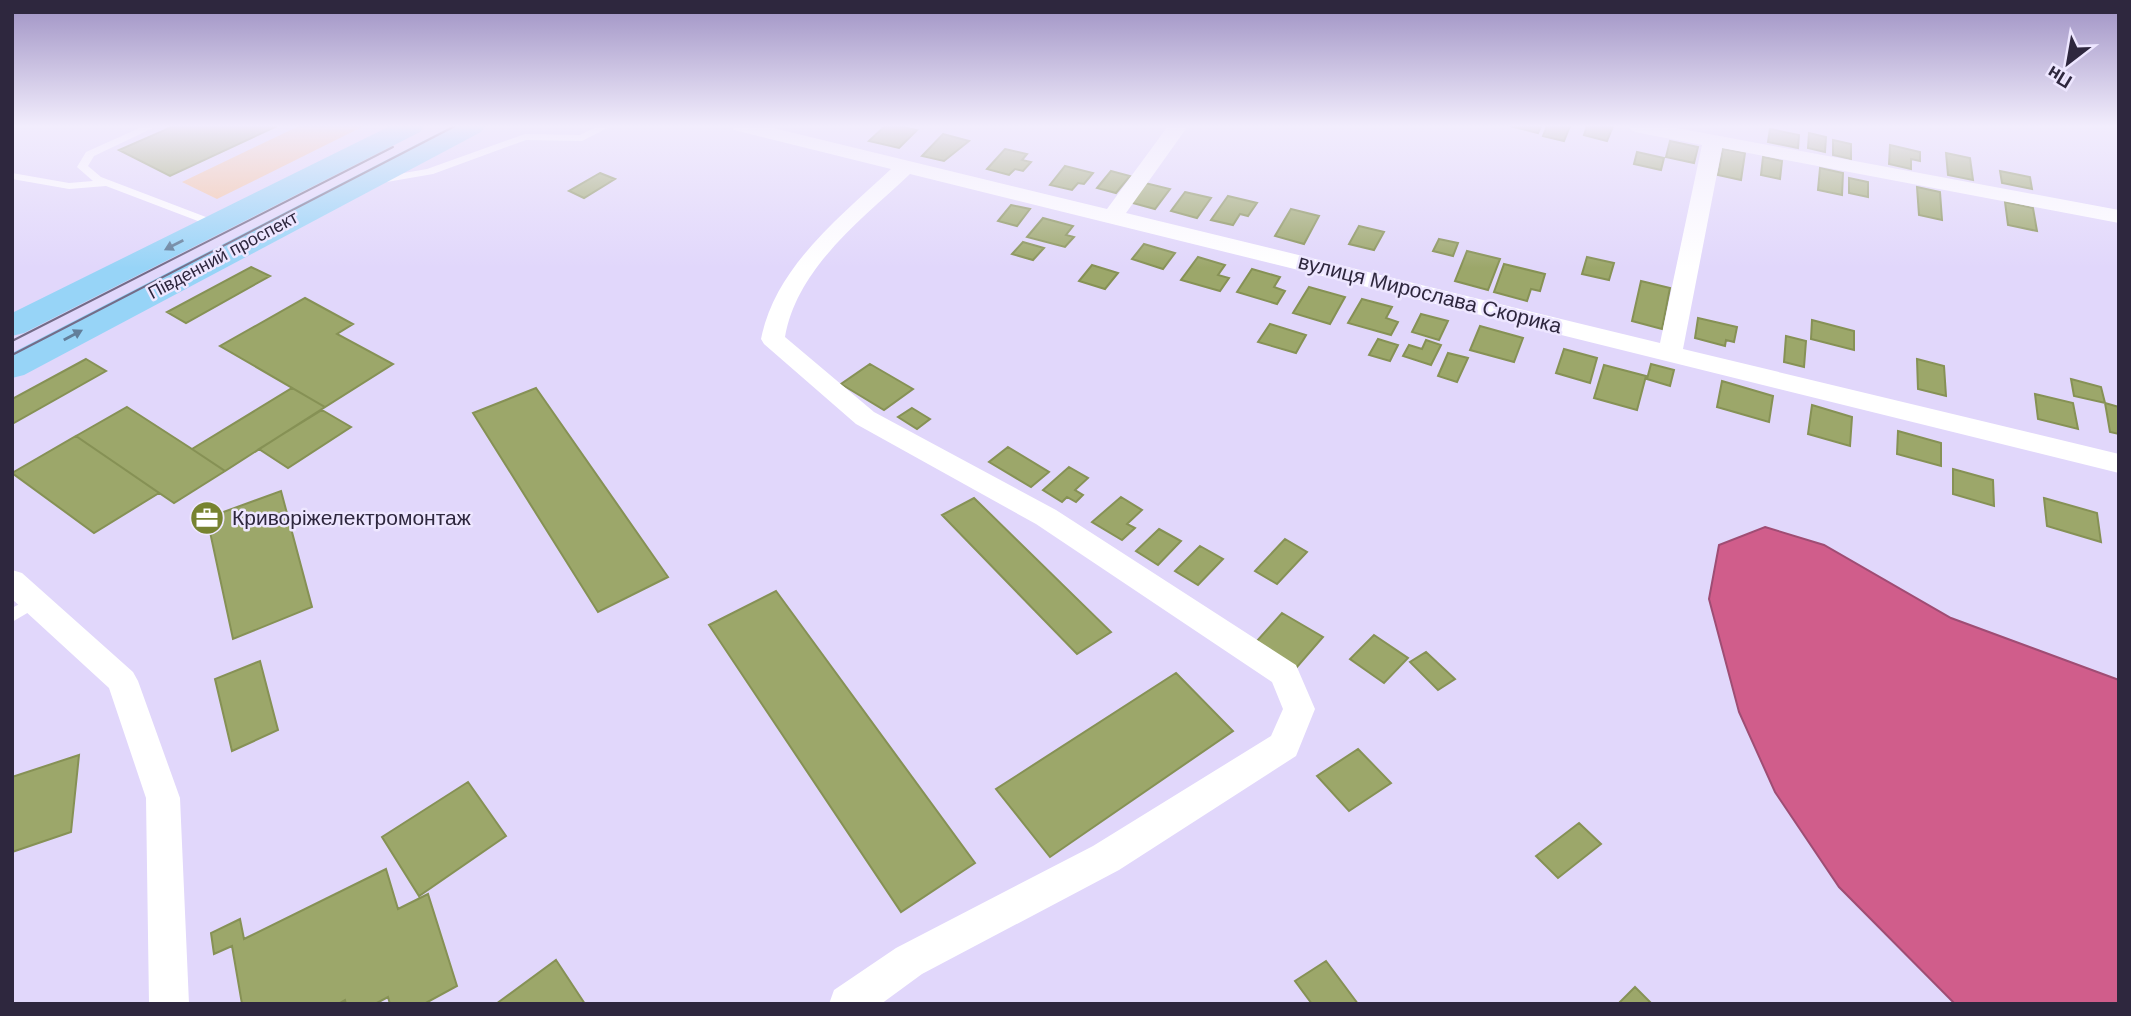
<svg xmlns="http://www.w3.org/2000/svg" width="2131" height="1016" viewBox="0 0 2131 1016" font-family="Arial,sans-serif">
  <style>
    .green { fill: #f5c4a1 }
    .water { fill: #d05d8b; stroke: #9f4d74; stroke-width: 2 }
    .building { fill: #9ca76a; stroke: #869155; stroke-width: 2 }
    .lines { fill: none; stroke-linecap: round; stroke-linejoin: round }
    .lane { fill: #fff; fill-rule: evenodd }
    .street { fill: #fff; fill-rule: evenodd }
    .primary { fill: #97d4f7; fill-rule: evenodd }
    .tram { stroke: #746c88; stroke-width: 2 }
    .oneway { fill: #627e9a }
    .labels { text-anchor: middle; stroke-width: 5; stroke-linejoin: round; paint-order: stroke }
    .far-street-label { font-size: 18px; fill: #2e273e; stroke: #ede6ff }
    .street-label { font-size: 21px; fill: #2e273e; stroke: #ede6ff }
    .poi-label { font-size: 21px; fill: #2e273e; stroke: #ede6ff; text-anchor: start }
  </style>
  <rect width="100%" height="100%" fill="#e1d7fb"/>
  <path class="green" d="M299 126H364L217 199 182 182Z"/>
  <path class="water" d="M1765 527 1824 545 1951 618 2119 680V1004H1955L1839 887 1775 792 1739 712 1709 599 1719 545Z"/>
  <path class="building" d="M174 126H277L170 176 119 150Z
    M885 126H898L917 130 899 148 869 141Z
    M1510 126H1541L1538 133Z
    M1547 126H1570L1564 141 1543 136Z
    M1587 126H1613L1607 141 1584 135Z
    M1770 129 1799 135 1798 148 1768 142Z
    M1809 133 1826 137 1825 152 1808 148Z
    M943 134 969 141 944 161 922 156Z
    M1833 140 1851 144V159L1833 155Z
    M1670 141 1698 147 1694 163 1666 157Z
    M1890 145 1920 152V161L1911 159V169L1889 164Z
    M1005 149 1027 154 1022 160 1031 162 1023 171 1015 169 1009 175 987 169Z
    M1723 149 1745 153 1741 180 1718 175Z
    M1637 152 1664 158 1661 170 1634 164Z
    M1946 153 1970 158 1973 180 1948 175Z
    M1763 157 1782 161 1780 179 1761 175Z
    M1065 166 1093 173 1084 184 1078 183 1072 190 1050 185Z
    M1820 168 1843 173 1842 195 1818 190Z
    M1111 171 1130 176 1116 193 1097 188Z
    M2000 171 2030 177 2032 189 2002 183Z
    M600 173 615 179 584 198 569 191Z
    M1849 178 1868 182V197L1849 193Z
    M1145 183 1170 189 1155 209 1129 202Z
    M1917 187 1940 192 1942 220 1919 215Z
    M1185 192 1211 198 1197 218 1171 211Z
    M1228 196 1257 203 1248 216 1240 214 1233 225 1211 220Z
    M2005 202 2033 208 2037 231 2008 225Z
    M1011 205 1030 209 1017 226 998 221Z
    M1291 209 1319 216 1304 244 1275 236Z
    M1043 218 1073 226 1066 235 1074 237 1065 247 1027 237Z
    M1359 226 1384 232 1374 250 1349 244Z
    M1439 239 1458 243 1453 256 1433 251Z
    M1023 242 1044 248 1033 260 1012 254Z
    M1144 244 1175 253 1163 269 1132 259Z
    M1467 251 1500 259 1488 290 1455 281Z
    M1198 257 1225 265 1218 275 1229 278 1220 291 1181 280Z
    M1587 257 1614 263 1609 280 1582 274Z
    M1504 264 1545 274 1540 291 1531 289 1527 301 1494 292Z
    M1092 265 1118 273 1105 289 1079 281Z
    M251 267 270 276 186 323 167 312Z
    M1252 269 1280 277 1274 287 1285 291 1277 304 1237 292Z
    M1641 281 1670 288 1662 329 1632 321Z
    M1309 287 1345 297 1330 324 1293 313Z
    M305 298 353 324 337 334 393 364 325 407 220 346Z
    M1362 299 1392 307 1386 318 1398 322 1391 335 1348 323Z
    M1421 314 1448 321 1439 340 1412 332Z
    M1698 318 1737 327 1734 342 1726 340 1725 346 1695 338Z
    M1812 320 1854 331V350L1811 339Z
    M1270 324 1306 335 1296 353 1258 342Z
    M1480 326 1523 338 1514 362 1470 350Z
    M1786 336 1806 341 1804 367 1784 362Z
    M1378 339 1398 345 1390 361 1369 355Z
    M1426 340 1441 345 1431 365 1403 356 1409 345 1422 349Z
    M1564 349 1597 358 1590 383 1556 373Z
    M1448 353 1468 358 1457 382 1438 376Z
    M86 359 106 371 12 424V399Z
    M1917 359 1944 366 1946 396 1918 389Z
    M870 364 913 389 884 410 841 384Z
    M1651 364 1674 370 1670 386 1647 379Z
    M1604 365 1646 376 1637 410 1594 398Z
    M2071 379 2101 387 2105 403 2074 396Z
    M1722 381 1773 396 1769 422 1717 407Z
    M292 388 325 407 225 471 192 449Z
    M536 388 668 577 598 612 473 413Z
    M2035 394 2073 403 2078 429 2038 419Z
    M2105 403 2119 407V434L2110 432Z
    M1812 405 1852 417 1850 446 1808 434Z
    M127 407 192 449 225 471 174 503 76 436Z
    M912 408 930 419 917 429 898 417Z
    M322 410 351 427 288 468 259 449Z
    M1898 431 1941 443V466L1897 454Z
    M76 436 159 493 94 533 12 473Z
    M1008 447 1049 472 1031 487 989 462Z
    M1069 467 1088 478 1075 490 1083 495 1076 502 1067 497 1062 502 1043 490Z
    M1953 469 1993 480 1994 506 1953 494Z
    M281 491 312 607 233 639 207 518Z
    M1121 497 1142 510 1127 524 1135 528 1122 540 1092 522Z
    M974 498 1111 632 1077 654 942 515Z
    M2044 498 2097 513 2101 542 2047 526Z
    M1159 529 1181 541 1158 565 1136 551Z
    M1285 539 1307 552 1277 584 1255 571Z
    M1200 546 1223 559 1198 585 1175 571Z
    M776 591 975 863 901 912 709 625Z
    M1282 613 1323 637 1297 667 1256 642Z
    M1374 635 1408 658 1384 683 1350 659Z
    M1426 652 1455 679 1438 690 1410 662Z
    M260 661 278 730 232 751 215 679Z
    M1176 673 1233 731 1050 857 996 789Z
    M1358 749 1391 783 1349 811 1317 776Z
    M79 755 71 832 12 852V777Z
    M468 782 506 836 419 896 382 837Z
    M1579 823 1601 844 1558 878 1536 856Z
    M386 869 398 909 428 894 457 986 424 1004H390L388 997 375 1004H346L345 1000 338 1004H242L232 946 214 954 211 933 240 919 244 939Z
    M556 960 585 1004H496Z
    M1326 961 1358 1004H1312L1295 981Z
    M1635 987 1652 1004H1618Z"/>
  <g class="lines">
    <path class="lane" d="M144 126H157L94 156 88 166 101 177 219 222V226H211L106 186 69 189 12 179V173L69 183 93 181 77 167 86 152Z
      M598 126H611L582 141 526 140 433 174 375 184 370 181 375 178 427 169 525 134 580 135Z
      M36 595 41 597 44 601 41 605 12 622V608Z"/>
    <path class="street" d="M731 126H765L1107 209 1168 126H1188L1126 213 1660 343 1702 145 1635 132 1625 126H1666L2119 210V223L1722 148 1683 349 2119 454V473L910 174C861 220 797 268 785 337L874 412 1056 510 1296 665 1315 709 1296 756 1119 870 922 974 881 1004H829L834 990 896 948 1093 846 1271 736 1283 709 1272 682 1036 524 856 424 764 344 761 339C775 267 840 217 891 169L734 130Z
      M12 570 22 573 133 672 138 681 180 798 189 1004H149L146 798 109 688 12 599Z"/>
    <path class="primary" d="M390 126H424L420 132 24 333 12 336V313Z
      M452 126H485L481 132 24 375 12 378V353Z"/>
    <path class="tram" d="M12 341 393 147
      M12 355 455 126"/>
  </g>
  <defs><path id="oneway-solid" d="M-6-.8H1V-3.2L6.5 0L1 3.2V.8H-6Z" transform="scale(1.75)"/></defs>
  <g class="oneway">
    <use href="#oneway-solid" transform="translate(174 245) rotate(153)"/>
    <use href="#oneway-solid" transform="translate(73 335) rotate(-28)"/>
  </g>
  <linearGradient id="sky" x2="0" y2="1"><stop stop-color="#9e91c3"/><stop offset="0.47" stop-color="#f2edfd"/><stop offset="1" stop-color="#f2edfd" stop-opacity="0"/></linearGradient>
  <rect width="2131" height="268" fill="url(#sky)"/>
  <defs>
    <g id="office-disc" transform="scale(1.75)"><circle r="9.5" fill="#778331" stroke="#ede6ff"/><path d="M-6-3h4V-5.5h4V-3h4V5H-6ZM-1-4.5V-3h2v-1.5ZM-6 0V1H6V0Z" fill="#fff"/></g>
  </defs>
  <g fill-rule="evenodd">
    <use href="#office-disc" x="207" y="518"/>
  </g>
  <g class="labels">
    <g class="far-street-label">
      <text transform="translate(223 255) rotate(-28)" y="6">Південний проспект</text>
    </g>
    <g class="street-label">
      <text transform="translate(1430 294) rotate(14)" y="7">вулиця Мирослава Скорика</text>
    </g>
    <g class="poi-label">
      <text x="232" y="525">Криворіжелектромонтаж</text>
    </g>
  </g>
  <rect width="2131" height="1016" fill="none" stroke="#2e273e" stroke-width="28"/>
  <g transform="translate(2068 63) rotate(211)" stroke="#ede6ff" stroke-width="5" paint-order="stroke">
  <path d="M0-5L12 26L0 18L-12 26Z" fill="#2e273e"/>
  <text y="-10" font-size="19" font-weight="bold" text-anchor="middle" fill="#2e273e">Пн</text>
  </g>
</svg>
